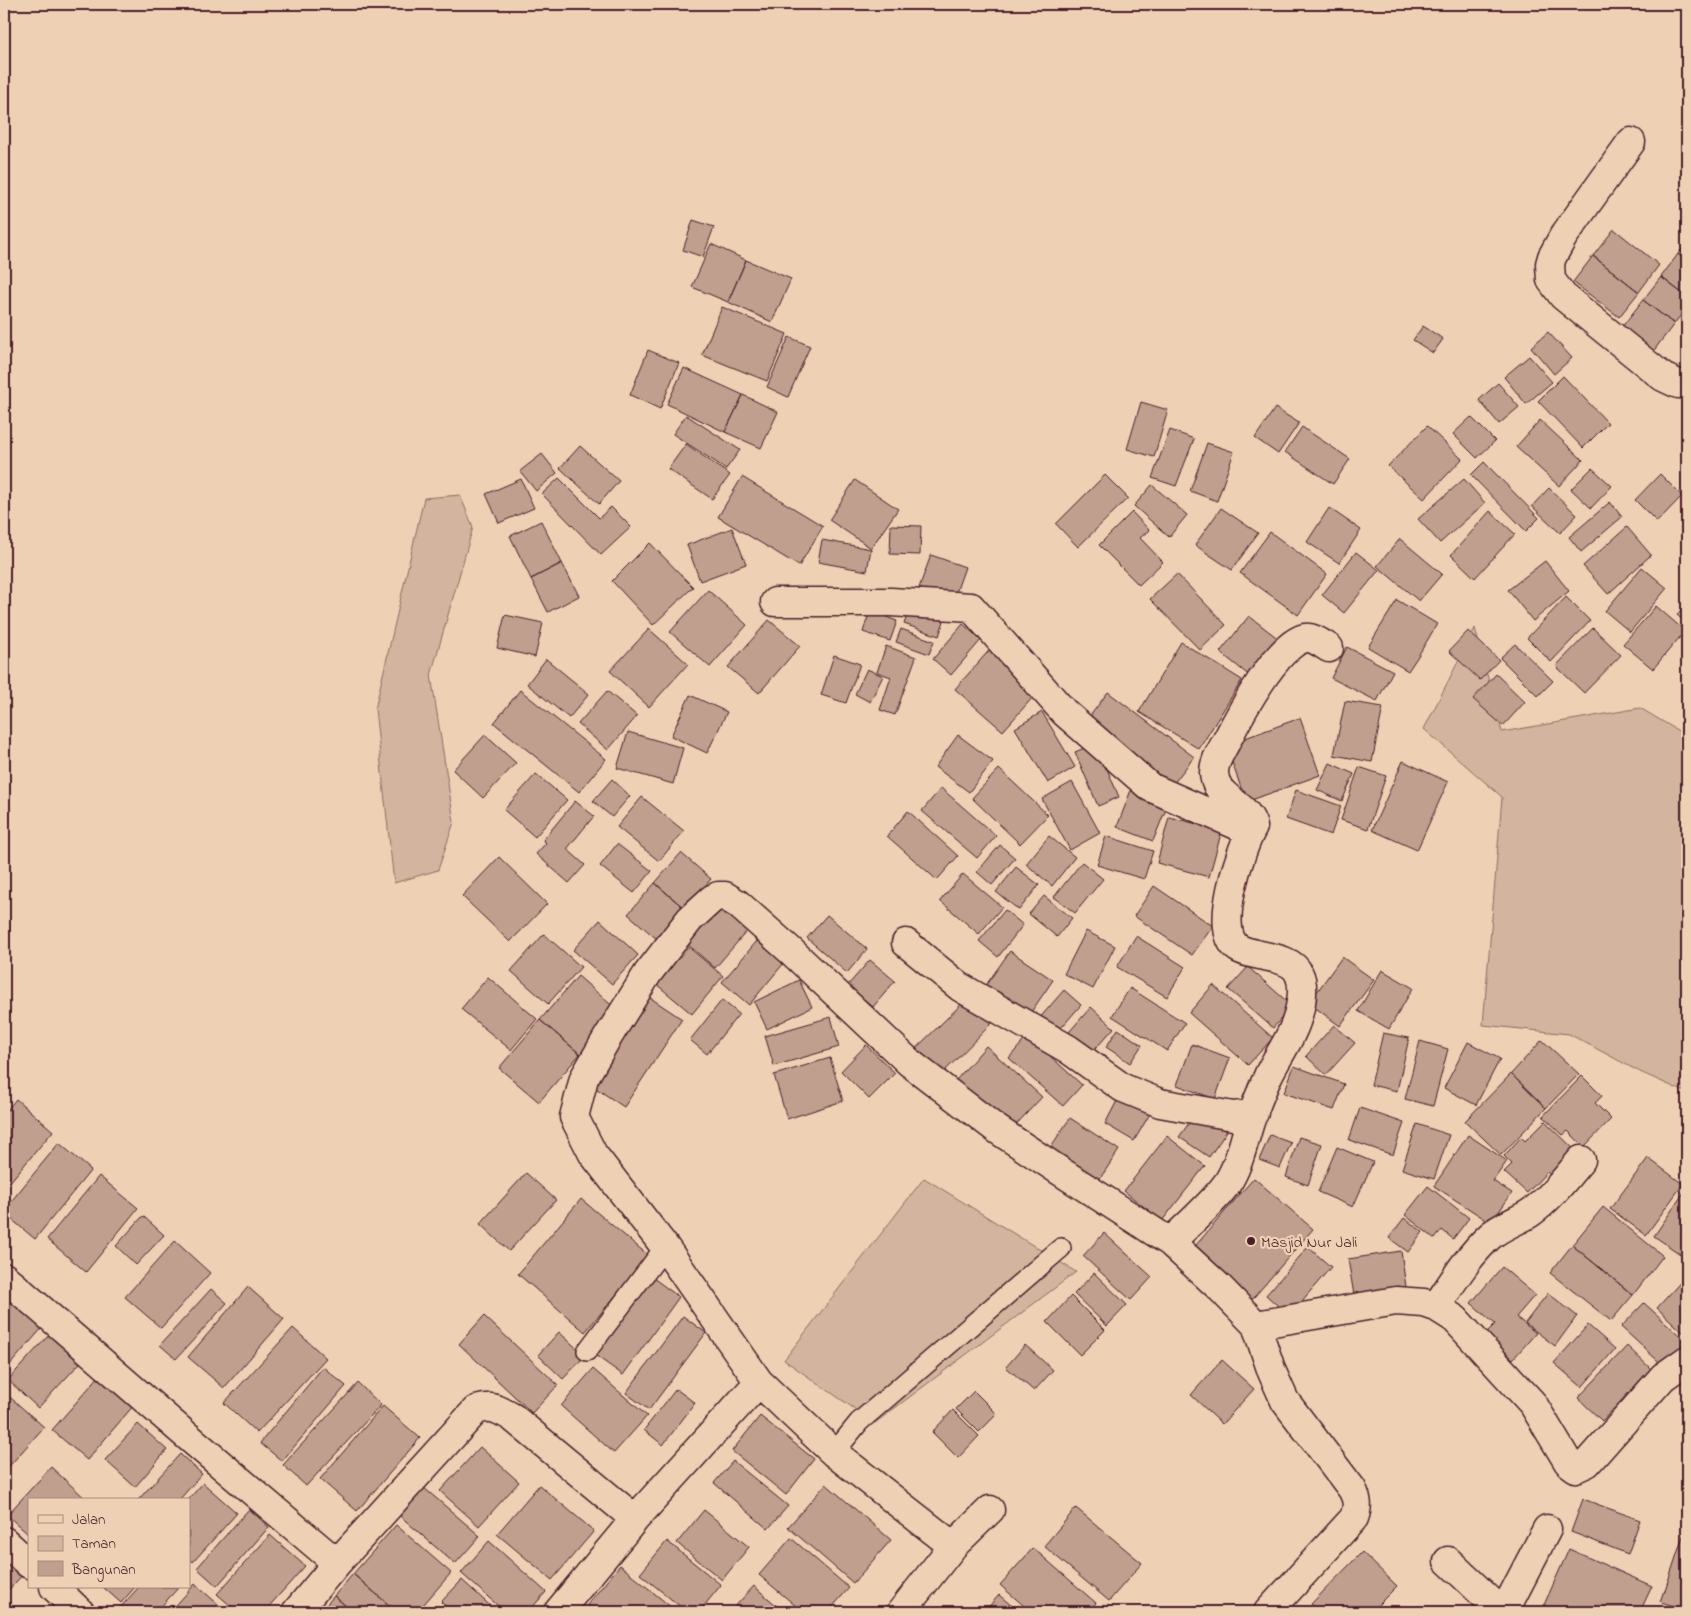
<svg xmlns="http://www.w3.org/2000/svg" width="1691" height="1616" viewBox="0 0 1691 1616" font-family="'Indie Flower',sans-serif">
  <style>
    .green { fill: #d3b49e; stroke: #8e6a64 }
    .building { fill: #c09f8e; stroke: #4a1f2b }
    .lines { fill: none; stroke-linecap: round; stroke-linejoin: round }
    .lane-casing { stroke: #4a1f2b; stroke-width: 22 }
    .street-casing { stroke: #4a1f2b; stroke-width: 31 }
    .lane { stroke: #eed1b4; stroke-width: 19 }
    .street { stroke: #eed1b4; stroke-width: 28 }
    .poi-dot { fill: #4a1f2b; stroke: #eed1b4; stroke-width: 2 }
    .labels { text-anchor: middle; stroke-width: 4.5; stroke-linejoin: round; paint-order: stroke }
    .poi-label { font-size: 16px; fill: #4a1f2b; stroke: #eed1b4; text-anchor: start }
  </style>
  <rect width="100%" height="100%" fill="#eed1b4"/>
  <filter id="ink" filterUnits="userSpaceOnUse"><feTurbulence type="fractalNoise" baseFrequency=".02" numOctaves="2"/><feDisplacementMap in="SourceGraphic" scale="10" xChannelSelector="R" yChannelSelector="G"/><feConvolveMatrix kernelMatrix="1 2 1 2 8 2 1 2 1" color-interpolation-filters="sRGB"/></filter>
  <g filter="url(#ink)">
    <path class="green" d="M460 495 473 527 431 675 454 822 438 870 394 883 375 709 424 498Z
      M1475 628 1502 732 1640 708 1687 736V1093L1640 1072 1569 1034 1483 1025 1502 797 1424 729Z
      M924 1178 1076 1272 875 1423 784 1360Z"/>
    <path class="building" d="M693 220 714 227 703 257 683 250Z
      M1614 229 1659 265 1639 292 1593 256Z
      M1687 243V261L1678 254Z
      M711 244 746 260 728 302 692 287Z
      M1678 254 1687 261V297L1661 277Z
      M1593 256 1639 292 1619 317 1573 282Z
      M746 260 791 279 772 322 728 302Z
      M1661 277 1687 297V307L1674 324 1643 300Z
      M1643 300 1674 324 1652 353 1621 328Z
      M722 307 787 334 767 381 702 355Z
      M1423 326 1443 339 1433 353 1413 340Z
      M1548 332 1572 358 1554 374 1531 347Z
      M789 337 810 346 788 397 767 387Z
      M648 350 679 363 660 409 630 395Z
      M1529 356 1552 382 1526 404 1504 377Z
      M684 368 743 395 725 432 667 404Z
      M1563 376 1608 423 1583 448 1538 401Z
      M1498 383 1519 407 1499 424 1479 400Z
      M743 395 778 412 761 448 725 432Z
      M1141 402 1168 410 1154 457 1127 449Z
      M1275 408 1299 423 1278 454 1255 438Z
      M686 415 740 450 726 469 673 434Z
      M1471 417 1495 441 1477 458 1453 434Z
      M1540 420 1583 460 1559 486 1516 447Z
      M1427 426 1462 459 1424 499 1388 466Z
      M1302 427 1350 459 1333 484 1285 452Z
      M1170 430 1194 439 1176 486 1152 478Z
      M1207 443 1234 452 1217 501 1190 491Z
      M686 444 730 475 712 499 668 469Z
      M580 446 619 481 599 504 560 468Z
      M542 454 557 473 536 491 520 471Z
      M1484 462 1539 518 1526 531 1471 475Z
      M1592 468 1612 486 1591 508 1571 489Z
      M1660 474 1682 496 1657 522 1635 500Z
      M1105 475 1128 498 1078 547 1056 524Z
      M742 477 823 526 799 566 718 517Z
      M559 478 599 518 611 507 631 527 601 555 542 494Z
      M521 479 534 508 499 523 486 494Z
      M1464 479 1485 503 1440 543 1418 519Z
      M855 480 898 509 871 548 829 520Z
      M1152 485 1187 515 1169 537 1134 506Z
      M1549 488 1577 515 1560 533 1532 506Z
      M1610 502 1622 517 1581 552 1569 537Z
      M1221 508 1258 533 1232 570 1195 545Z
      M1329 508 1361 530 1339 563 1307 542Z
      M1490 511 1515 534 1475 578 1451 555Z
      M1132 512 1149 530 1140 538 1163 562 1139 585 1099 545Z
      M541 521 562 563 531 579 510 536Z
      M891 525 921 526 920 555 890 554Z
      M1627 527 1651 555 1608 594 1583 566Z
      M732 528 746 564 700 581 687 545Z
      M1270 532 1327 574 1298 615 1240 573Z
      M1400 539 1442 574 1419 601 1377 566Z
      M822 540 871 549 867 571 818 562Z
      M650 543 693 587 653 625 612 581Z
      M1356 552 1379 570 1344 613 1322 595Z
      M931 555 965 567 953 601 919 588Z
      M1545 561 1569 591 1533 621 1508 590Z
      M562 563 579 596 548 612 531 579Z
      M1642 567 1667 588 1630 632 1605 611Z
      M1177 574 1226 625 1200 650 1150 599Z
      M708 590 747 625 710 667 670 632Z
      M1566 597 1590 621 1551 662 1527 638Z
      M1397 600 1437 624 1418 656 1408 671 1368 647Z
      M1687 602V624L1677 615Z
      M1656 606 1685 631 1653 669 1623 644Z
      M910 608 944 621 939 636 904 624Z
      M870 611 897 621 890 641 863 632Z
      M505 615 543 623 535 657 497 648Z
      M1249 616 1280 640 1251 677 1220 652Z
      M769 620 800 646 759 693 728 667Z
      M963 624 981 640 951 675 933 659Z
      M1593 628 1621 655 1584 693 1556 666Z
      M649 629 688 664 649 707 610 671Z
      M901 629 934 641 929 654 896 642Z
      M1468 631 1499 660 1480 680 1449 651Z
      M1181 642 1242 680 1199 749 1139 712Z
      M1515 644 1553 681 1538 696 1500 658Z
      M886 646 916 657 895 715 880 710 891 677 877 672Z
      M993 646 1041 688 1003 731 955 689Z
      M1347 647 1393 671 1377 701 1331 678Z
      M834 655 860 664 846 703 821 695Z
      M546 659 589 694 569 718 527 684Z
      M867 669 883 676 870 702 855 694Z
      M1496 674 1525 702 1503 726 1473 699Z
      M520 690 606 759 579 792 494 723Z
      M607 691 637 716 608 750 578 724Z
      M1108 692 1194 757 1170 788 1084 724Z
      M690 695 727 712 707 753 671 736Z
      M1345 701 1383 707 1372 762 1334 755Z
      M1042 712 1075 767 1048 783 1015 728Z
      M1300 718 1320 775 1246 802 1226 745Z
      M628 732 683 748 673 784 617 768Z
      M485 735 516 763 483 798 453 770Z
      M958 735 993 761 969 792 935 767Z
      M1096 743 1119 797 1098 806 1075 752Z
      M1403 761 1448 782 1417 850 1372 830Z
      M1330 763 1354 774 1342 801 1317 790Z
      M1359 767 1386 776 1368 829 1341 820Z
      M999 769 1048 815 1020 844 972 798Z
      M536 774 567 800 535 837 504 810Z
      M612 779 630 796 612 817 593 801Z
      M1072 782 1100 833 1070 850 1042 799Z
      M941 788 996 836 977 858 922 811Z
      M1131 790 1168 804 1153 841 1117 827Z
      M1296 790 1341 806 1331 835 1286 819Z
      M642 797 684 831 659 861 617 827Z
      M575 801 594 816 567 849 585 865 569 883 536 854 546 843 543 840Z
      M908 811 958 856 937 880 887 836Z
      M1169 817 1222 830 1209 877 1157 863Z
      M1049 836 1075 857 1052 886 1026 864Z
      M1106 836 1153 851 1144 879 1097 865Z
      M617 844 652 871 634 893 600 866Z
      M1000 845 1015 858 992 885 977 872Z
      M681 853 711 879 685 909 655 883Z
      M499 857 547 904 510 942 462 896Z
      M1082 862 1103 879 1075 913 1054 897Z
      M1016 867 1039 885 1019 910 996 892Z
      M963 874 1002 907 979 934 940 901Z
      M655 883 685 909 658 940 628 914Z
      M1154 886 1213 926 1192 955 1134 916Z
      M1044 896 1072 918 1057 937 1029 914Z
      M717 905 747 931 715 968 685 942Z
      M1005 910 1023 925 998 957 979 941Z
      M827 915 867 949 847 973 807 938Z
      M600 920 638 955 612 984 573 950Z
      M1086 931 1115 946 1093 989 1064 974Z
      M544 934 581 967 548 1004 511 971Z
      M1136 936 1185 967 1167 997 1117 967Z
      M757 941 784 963 749 1005 722 982Z
      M686 945 723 976 692 1014 655 983Z
      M1010 951 1053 980 1029 1015 986 985Z
      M1342 957 1374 980 1340 1026 1309 1003Z
      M870 960 895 981 873 1007 848 985Z
      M1248 967 1292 1006 1273 1028 1228 989Z
      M1382 970 1413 988 1389 1029 1358 1011Z
      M578 976 617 1010 580 1054 540 1020Z
      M488 977 537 1019 511 1050 461 1009Z
      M799 980 812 1007 767 1029 754 1002Z
      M1213 985 1273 1038 1248 1065 1189 1013Z
      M1130 988 1185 1023 1167 1051 1112 1016Z
      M1064 990 1081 1005 1054 1036 1037 1021Z
      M971 995 995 1020 937 1079 911 1053Z
      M649 997 682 1019 624 1107 591 1085Z
      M722 1000 739 1014 707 1054 690 1040Z
      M1091 1007 1114 1028 1086 1059 1063 1039Z
      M831 1017 839 1047 774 1066 765 1036Z
      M540 1020 580 1054 539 1102 499 1068Z
      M1334 1025 1355 1043 1326 1075 1306 1056Z
      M1118 1029 1142 1045 1130 1063 1106 1047Z
      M1383 1033 1409 1038 1397 1091 1371 1085Z
      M1028 1036 1082 1085 1063 1106 1009 1058Z
      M1542 1040 1579 1074 1546 1108 1511 1074Z
      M1420 1041 1448 1049 1433 1106 1405 1099Z
      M1468 1042 1500 1059 1476 1105 1444 1088Z
      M1192 1044 1230 1058 1215 1099 1177 1085Z
      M866 1045 895 1073 869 1099 841 1071Z
      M986 1046 1042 1097 1011 1130 956 1080Z
      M830 1058 843 1101 787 1119 774 1075Z
      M1294 1066 1344 1084 1334 1110 1284 1093Z
      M1511 1074 1546 1108 1501 1155 1465 1121Z
      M1582 1076 1602 1096 1595 1103 1611 1119 1584 1147 1568 1131 1563 1135 1543 1116Z
      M1120 1095 1151 1112 1134 1141 1105 1124Z
      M16 1099 53 1131 4 1189V1114Z
      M1360 1108 1404 1123 1393 1155 1349 1140Z
      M1197 1112 1227 1131 1209 1157 1179 1137Z
      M1070 1118 1119 1150 1097 1183 1048 1151Z
      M1545 1121 1576 1151 1552 1177 1547 1172 1527 1193 1504 1172 1512 1164 1504 1156 1521 1137 1525 1141Z
      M1417 1124 1449 1135 1434 1179 1402 1169Z
      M1270 1135 1291 1143 1280 1168 1259 1160Z
      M1468 1135 1507 1161 1493 1181 1512 1193 1491 1223 1434 1186Z
      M1167 1136 1205 1166 1162 1221 1124 1191Z
      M1299 1137 1322 1144 1308 1185 1286 1177Z
      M59 1143 91 1170 35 1239 4 1213V1210Z
      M1337 1147 1373 1162 1353 1207 1318 1192Z
      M1648 1158 1683 1184 1646 1235 1610 1209Z
      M526 1173 556 1200 509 1251 480 1224Z
      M99 1176 138 1208 86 1272 47 1239Z
      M1254 1178 1313 1229 1248 1304 1190 1252Z
      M1428 1186 1469 1218 1453 1239 1442 1230 1435 1239 1405 1215Z
      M1687 1188V1249L1683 1256 1654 1236Z
      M581 1199 649 1256 585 1332 518 1274Z
      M1603 1207 1663 1256 1633 1295 1572 1245Z
      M143 1216 164 1235 136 1265 116 1246Z
      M1404 1218 1423 1232 1408 1252 1389 1238Z
      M1104 1233 1152 1277 1131 1300 1083 1256Z
      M175 1241 210 1273 161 1328 125 1297Z
      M1572 1245 1633 1295 1611 1321 1550 1273Z
      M1308 1247 1331 1267 1289 1316 1266 1295Z
      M1401 1251 1406 1287 1354 1295 1348 1259Z
      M1502 1267 1535 1295 1516 1317 1536 1333 1513 1359 1485 1334 1495 1324 1471 1303Z
      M1094 1273 1127 1305 1107 1326 1074 1294Z
      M649 1275 679 1297 623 1375 592 1353Z
      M1687 1275V1336L1657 1308Z
      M248 1287 284 1319 224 1388 188 1357Z
      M211 1289 227 1303 176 1359 160 1345Z
      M1548 1293 1577 1316 1555 1346 1525 1323Z
      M4 1294 43 1327 8 1367 4 1363Z
      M1071 1296 1105 1330 1080 1355 1047 1322Z
      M1644 1303 1687 1342V1350L1668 1370 1621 1327Z
      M484 1316 558 1385 532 1413 459 1344Z
      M683 1316 706 1333 649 1410 626 1393Z
      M1588 1325 1615 1349 1582 1387 1554 1363Z
      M293 1328 326 1358 257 1433 224 1403Z
      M559 1332 585 1356 563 1379 538 1355Z
      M49 1335 80 1363 38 1408 8 1380Z
      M1025 1345 1053 1370 1034 1391 1006 1367Z
      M1627 1346 1651 1369 1602 1421 1578 1398Z
      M1222 1360 1254 1389 1222 1424 1191 1395Z
      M323 1367 346 1386 282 1461 260 1443Z
      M593 1369 647 1416 614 1453 561 1406Z
      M100 1375 134 1405 87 1460 52 1430Z
      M358 1383 381 1405 306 1486 283 1465Z
      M676 1389 695 1403 663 1445 644 1430Z
      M974 1391 997 1414 979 1432 956 1409Z
      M4 1392 44 1427 4 1472Z
      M383 1406 420 1438 357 1511 320 1479Z
      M953 1410 979 1436 958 1458 932 1432Z
      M760 1416 814 1459 786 1495 732 1451Z
      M138 1424 167 1450 135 1487 105 1460Z
      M480 1447 519 1482 479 1526 440 1491Z
      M180 1454 202 1474 179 1500H138Z
      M733 1461 788 1506 768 1529 714 1483Z
      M51 1467 87 1500H29V1535L7 1515Z
      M203 1483 237 1513 193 1562 189 1558 188 1500Z
      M826 1484 891 1540 853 1583 788 1527Z
      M539 1485 594 1531 552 1580 497 1534Z
      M423 1487 480 1536 455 1564 399 1515Z
      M1583 1499 1640 1520 1628 1554 1571 1532Z
      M1076 1508 1142 1563 1109 1601 1044 1546Z
      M249 1509 269 1527 217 1586 197 1568Z
      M704 1510 749 1547 722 1580 677 1543Z
      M396 1525 451 1573 417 1612H397L353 1574Z
      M1685 1530 1687 1531V1610L1661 1602Z
      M270 1535 305 1566 264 1612H238L217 1594Z
      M791 1538 849 1588 828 1612H803L759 1575Z
      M489 1541 546 1592 528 1612H505L461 1573Z
      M667 1541 721 1585 699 1612H687L640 1574Z
      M1033 1548 1096 1603 1088 1612H1031L1000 1585Z
      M4 1549 27 1570 4 1595Z
      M1569 1549 1652 1586 1640 1612H1560L1544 1605Z
      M1362 1552 1397 1586 1371 1612H1320L1311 1604Z
      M620 1565 677 1612H596L587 1605Z
      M353 1574 397 1612H353L334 1596Z
      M462 1580 497 1612H452L441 1602Z
      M195 1584 227 1612H170Z
      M754 1586 784 1612H730Z
      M103 1587H135L121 1603Z
      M139 1587H179L156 1612H116Z
      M999 1595 1019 1612H984Z
      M334 1596 353 1612H320Z"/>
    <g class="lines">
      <g class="lane-casing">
        <path id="lane" d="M587 1351 665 1247
          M834 1453 859 1422 1061 1248"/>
      </g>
      <g class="street-casing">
        <path id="street" d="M1631 142 1563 237 1552 257 1550 264 1551 280 1563 296 1663 377 1678 384H1687
          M775 602H891L971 607 1064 712 1150 787 1250 831
          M906 943 960 987 1068 1049 1123 1088 1160 1103 1233 1116 1254 1113
          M1170 1242C1189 1224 1210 1206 1226 1185 1238 1168 1243 1145 1249 1125 1254 1109 1261 1092 1268 1076 1277 1057 1291 1039 1297 1019 1301 1006 1305 986 1299 974 1291 954 1253 958 1238 948 1212 931 1241 848 1253 827 1248 803 1214 799 1214 772 1214 761 1222 750 1227 740 1239 716 1277 644 1305 638 1312 636 1322 644 1329 648
          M4 1277 186 1435 337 1563
          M1436 1307C1452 1283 1468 1256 1490 1236 1501 1226 1518 1221 1530 1213 1550 1199 1565 1179 1581 1160
          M1256 1325 1396 1301 1424 1303 1436 1307 1455 1319 1533 1404 1568 1462 1576 1468 1587 1463 1663 1377 1687 1360
          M4 1541 29 1564
          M953 1546 834 1453 759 1382 665 1247 593 1154 574 1117 584 1078 606 1040 648 973 690 919 712 899 718 896H725L738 904 791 951 910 1063 995 1128 1063 1173 1170 1242 1220 1288 1256 1325 1272 1372 1285 1401 1352 1489C1358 1500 1358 1507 1354 1518L1268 1612
          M1448 1561 1502 1612
          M54 1587 80 1612
          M296 1612 337 1563 476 1410C493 1405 497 1409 512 1417L635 1519
          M558 1612 635 1519 759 1382
          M901 1612 953 1546 990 1510
          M1504 1612 1547 1529"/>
      </g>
      <use href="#lane" class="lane"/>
      <use href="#street" class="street"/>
    </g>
  </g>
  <circle class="poi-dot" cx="1251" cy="1241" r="5"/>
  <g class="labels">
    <g class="poi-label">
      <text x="1261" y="1247">Masjid Nur Jali</text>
    </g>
  </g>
  <rect width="1691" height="1616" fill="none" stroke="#eed1b4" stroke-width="20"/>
  <rect x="10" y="10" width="1671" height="1596" fill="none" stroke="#4a1f2b" stroke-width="2" filter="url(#ink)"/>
  <rect x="28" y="1498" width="162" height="90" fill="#eed1b4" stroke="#ac8a7d"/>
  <rect x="38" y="1515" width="25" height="8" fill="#eed1b4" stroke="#ac8a7d"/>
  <text x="72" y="1524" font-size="15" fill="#4a1f2b">Jalan</text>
  <rect x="38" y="1536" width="25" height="15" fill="#d3b49e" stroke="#ac8a7d"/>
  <text x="72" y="1548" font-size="15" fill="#4a1f2b">Taman</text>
  <rect x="38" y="1561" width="25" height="15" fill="#c09f8e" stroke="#ac8a7d"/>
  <text x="72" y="1574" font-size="15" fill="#4a1f2b">Bangunan</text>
</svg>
